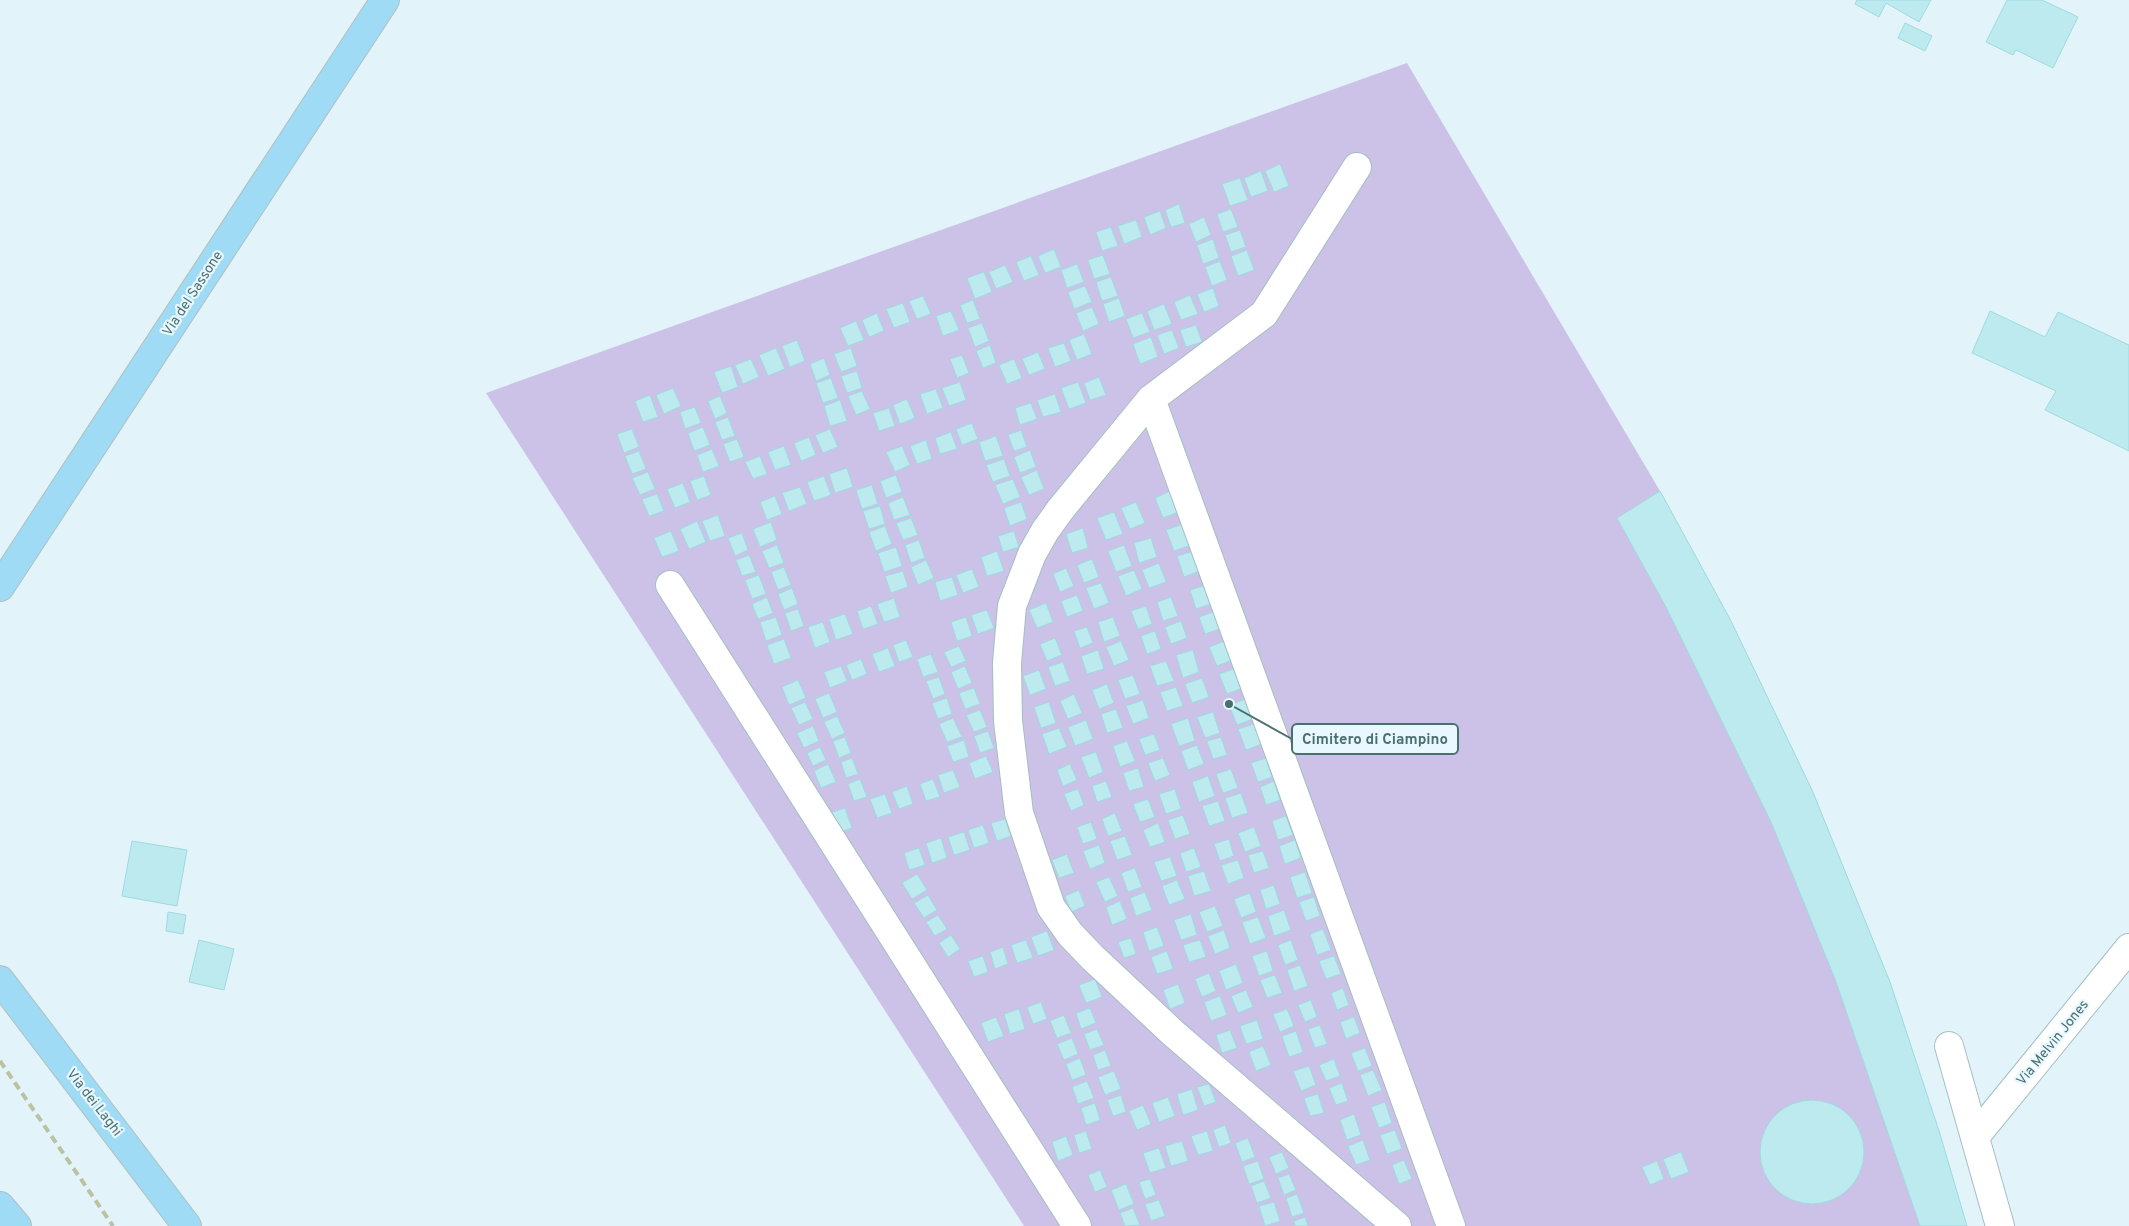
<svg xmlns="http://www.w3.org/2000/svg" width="2129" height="1226" viewBox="0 0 2129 1226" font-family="Overpass,sans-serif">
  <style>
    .green { fill: #ccc2e7 }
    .building { fill: #bceaee; stroke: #9ddbe0 }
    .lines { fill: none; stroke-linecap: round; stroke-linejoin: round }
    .minor-casing { stroke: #a3bfc3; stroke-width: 30 }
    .major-casing { stroke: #b0c0c0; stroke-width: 30 }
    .minor { stroke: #fff; stroke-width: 28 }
    .major { stroke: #9fdbf5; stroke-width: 28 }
    .rail { stroke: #bbc2a2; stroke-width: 4; stroke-dasharray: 8 5; stroke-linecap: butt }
    .labels { text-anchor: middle; stroke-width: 4.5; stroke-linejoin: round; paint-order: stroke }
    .street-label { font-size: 14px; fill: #4b6f70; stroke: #e8f8fe }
    .leader { fill: none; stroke: #4b6f70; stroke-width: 2 }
    .callout-dot { fill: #4b6f70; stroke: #e8f8fe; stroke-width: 2 }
    .callout { fill: #e8f8fe; stroke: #4b6f70; stroke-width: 2 }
    .callout-label { font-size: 15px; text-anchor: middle; font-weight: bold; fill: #4b6f70 }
  </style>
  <rect width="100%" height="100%" fill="#e2f3fa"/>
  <path class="green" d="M1407 63 1660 491 1730 619 1812 790 1890 982 1940 1134 1967 1226H1024L486 393Z"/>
  <path class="building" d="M1857 0H1931L1919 22 1886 3 1879 17 1855 4Z
    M2007 0H2042L2078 17 2053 68 2016 50 2013 55 1986 42Z
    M1905 23 1932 36 1925 51 1898 38Z
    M1280 164 1289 186 1274 192 1265 171Z
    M1261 171 1268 191 1251 197 1244 178Z
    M1240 178 1248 200 1230 206 1222 184Z
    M1179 204 1185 223 1171 227 1165 210Z
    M1231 209 1238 227 1223 232 1217 214Z
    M1160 211 1166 228 1150 235 1144 217Z
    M1204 217 1211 235 1196 242 1189 224Z
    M1136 220 1142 237 1124 244 1118 226Z
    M1111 227 1118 246 1102 251 1096 232Z
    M1240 230 1246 247 1231 252 1225 235Z
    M1213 239 1219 258 1203 264 1197 245Z
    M1054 249 1061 267 1045 273 1038 256Z
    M1247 250 1254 270 1238 276 1231 256Z
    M1103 255 1110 274 1094 279 1088 260Z
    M1031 256 1039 275 1024 281 1016 262Z
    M1220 261 1227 280 1212 286 1205 267Z
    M1077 264 1084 282 1067 288 1061 270Z
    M1005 265 1013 282 996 289 989 272Z
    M984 272 992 292 975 299 967 278Z
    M1111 277 1118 296 1102 301 1096 282Z
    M1085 286 1092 302 1074 309 1068 292Z
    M1213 288 1219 306 1204 312 1197 294Z
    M1190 295 1198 314 1181 320 1174 302Z
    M923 296 931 314 917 319 909 301Z
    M1119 298 1125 316 1109 322 1103 304Z
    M973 300 980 319 967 323 960 305Z
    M903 303 910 322 894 328 886 309Z
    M1164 304 1172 324 1154 330 1147 311Z
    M1092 307 1099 324 1083 331 1076 313Z
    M951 311 959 330 943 336 936 316Z
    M1990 311 2045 337 2058 312 2129 345V451L2045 410 2056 391 1972 353Z
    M877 313 884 331 869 337 862 320Z
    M1142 313 1150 332 1133 338 1126 319Z
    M856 321 864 340 848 346 840 328Z
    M982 323 989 341 975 347 968 328Z
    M1196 325 1202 342 1186 347 1180 330Z
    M1172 330 1179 348 1164 354 1157 335Z
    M1084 334 1092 354 1077 360 1069 340Z
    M1151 337 1158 357 1140 364 1133 344Z
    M797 340 805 361 790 367 782 346Z
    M1064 343 1071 361 1055 367 1048 348Z
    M990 345 996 363 983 368 976 351Z
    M776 348 785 369 768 376 759 355Z
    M851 348 857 366 841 372 834 354Z
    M1038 352 1045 369 1029 375 1022 359Z
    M962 355 969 373 957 378 950 359Z
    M824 358 830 375 816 381 810 364Z
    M751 359 759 377 743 384 735 365Z
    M1014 359 1022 378 1007 384 999 365Z
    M731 366 738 387 722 393 714 372Z
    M857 371 862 388 847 393 841 376Z
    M1099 377 1106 395 1090 400 1084 383Z
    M831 378 838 398 823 403 816 383Z
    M960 382 966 400 949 406 942 388Z
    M1078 382 1086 403 1069 409 1061 388Z
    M673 388 681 406 664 414 656 395Z
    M936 389 943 408 927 414 920 394Z
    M862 391 870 409 856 415 848 396Z
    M1055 394 1061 412 1043 417 1037 400Z
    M650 395 658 417 643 422 635 401Z
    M720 396 727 413 715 419 708 401Z
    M907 399 915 418 900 424 893 405Z
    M840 400 847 421 830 426 824 406Z
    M1031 403 1037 419 1020 425 1015 408Z
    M695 407 701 423 685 429 680 412Z
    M889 408 895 426 879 431 873 413Z
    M728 417 735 436 722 440 715 422Z
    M972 423 978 439 962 445 956 429Z
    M703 427 710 445 694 451 688 433Z
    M632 429 639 447 624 453 617 434Z
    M830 429 838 447 823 453 815 435Z
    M1021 430 1027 447 1014 451 1008 435Z
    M951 432 957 449 940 454 935 438Z
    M996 436 1003 456 985 461 979 442Z
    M809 437 816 455 801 461 794 443Z
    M737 439 744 457 730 462 723 444Z
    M926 440 932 459 917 464 910 446Z
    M784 446 791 465 775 470 768 452Z
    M902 446 910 465 895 472 886 452Z
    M712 449 719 466 703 472 697 455Z
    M1030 450 1036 467 1020 473 1014 457Z
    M639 451 646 469 632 474 625 456Z
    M760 456 767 474 753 479 745 462Z
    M1004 459 1010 476 993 482 986 465Z
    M847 468 853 487 835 493 829 474Z
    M1037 470 1044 489 1029 495 1021 477Z
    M648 472 655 489 640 495 632 478Z
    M896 475 902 492 886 498 880 481Z
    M704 476 711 495 697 500 690 481Z
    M824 476 831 495 814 501 807 482Z
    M1013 479 1020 497 1003 504 995 485Z
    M683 483 690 502 675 508 667 489Z
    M872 485 878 504 862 509 856 490Z
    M800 487 807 504 789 511 782 493Z
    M1170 491 1179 512 1163 518 1155 498Z
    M1660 491 1730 619 1812 790 1890 982 1940 1134 1967 1226H1920L1835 979 1771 822 1666 607 1617 518Z
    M657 494 664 511 649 516 642 499Z
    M775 496 782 514 767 520 760 502Z
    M903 497 910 515 894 520 888 503Z
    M1021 502 1027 519 1010 526 1004 508Z
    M1136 502 1145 523 1130 529 1121 508Z
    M880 506 885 524 869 529 863 511Z
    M1114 512 1123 534 1106 540 1097 518Z
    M718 515 725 536 710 541 702 521Z
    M911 518 918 535 903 540 896 523Z
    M697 521 706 542 689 549 680 529Z
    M771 522 777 540 760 547 753 529Z
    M1183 524 1191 545 1174 551 1166 530Z
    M885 526 892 544 876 551 869 532Z
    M1083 528 1088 548 1072 553 1066 534Z
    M671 531 679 551 662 557 654 538Z
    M1014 531 1019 547 1003 552 998 536Z
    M742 533 748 550 735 556 728 538Z
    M1151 538 1157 557 1139 563 1134 543Z
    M919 540 925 558 911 563 905 545Z
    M777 545 784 563 769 568 762 551Z
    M1124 545 1132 566 1116 572 1108 551Z
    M896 547 902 566 884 572 878 553Z
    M997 551 1004 571 987 576 981 557Z
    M1194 551 1200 571 1184 577 1177 556Z
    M749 555 756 572 742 576 736 560Z
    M1092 559 1099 577 1084 583 1077 565Z
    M926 560 934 578 918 585 911 567Z
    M1159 563 1166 582 1149 588 1142 570Z
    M784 567 791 585 778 590 771 572Z
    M1066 568 1074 586 1060 592 1053 574Z
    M972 569 979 587 963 593 956 575Z
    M1134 570 1142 589 1126 596 1118 576Z
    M903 571 908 587 891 593 885 576Z
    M759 575 766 594 752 599 745 580Z
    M952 577 958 595 940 601 935 582Z
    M1101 583 1109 603 1094 609 1086 588Z
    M1206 585 1211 604 1196 609 1190 590Z
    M792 588 798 604 784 610 778 594Z
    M1077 595 1083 611 1067 617 1061 601Z
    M767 597 773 613 758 619 752 604Z
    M1171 597 1178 616 1163 621 1157 602Z
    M894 598 900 617 884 622 877 604Z
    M1046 603 1053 622 1037 628 1029 610Z
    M871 606 878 624 863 629 857 611Z
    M1146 606 1152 624 1138 629 1131 611Z
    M798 609 804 626 791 631 785 613Z
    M987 610 994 628 978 634 971 615Z
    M1213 612 1220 629 1205 634 1199 617Z
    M845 614 853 634 836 640 829 619Z
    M776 617 782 635 766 641 760 622Z
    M966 617 972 636 957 641 951 622Z
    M1113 617 1120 636 1104 642 1098 622Z
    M1181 621 1187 638 1171 644 1165 627Z
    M823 622 830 642 815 648 808 627Z
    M1087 627 1093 643 1080 648 1074 631Z
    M1155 631 1161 649 1147 654 1141 636Z
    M1055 638 1062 655 1047 661 1040 644Z
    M784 639 791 658 774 664 767 645Z
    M906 640 913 657 899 662 893 645Z
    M1121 641 1129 660 1114 666 1106 647Z
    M1225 641 1232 660 1217 666 1209 647Z
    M959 646 966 661 951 667 944 652Z
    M888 648 895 666 879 672 872 654Z
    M1098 650 1104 669 1087 674 1081 656Z
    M1193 650 1199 672 1183 678 1176 655Z
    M931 654 938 672 923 677 917 659Z
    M861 659 867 674 852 680 846 665Z
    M1166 661 1174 681 1157 686 1150 666Z
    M1063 662 1070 681 1055 686 1048 667Z
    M841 666 847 681 830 688 824 672Z
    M965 666 972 683 958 689 951 672Z
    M1236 668 1243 688 1227 694 1219 674Z
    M1039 670 1046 689 1030 695 1023 676Z
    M1133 675 1140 694 1125 699 1118 680Z
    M939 677 945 694 933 699 926 681Z
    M1202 678 1209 697 1192 703 1185 684Z
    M798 680 806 698 789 705 782 687Z
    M1107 684 1114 703 1099 709 1092 690Z
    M1176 687 1183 706 1167 711 1160 692Z
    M974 688 980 704 965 709 959 693Z
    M829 693 837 712 823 718 815 699Z
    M1074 694 1082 713 1068 719 1060 701Z
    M947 698 952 714 938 719 932 703Z
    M1246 699 1253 719 1237 725 1229 705Z
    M1143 700 1149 718 1133 724 1126 706Z
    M805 702 813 719 799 725 791 708Z
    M1049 702 1056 723 1041 728 1034 707Z
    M1116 709 1123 728 1107 733 1101 714Z
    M980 710 987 727 974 732 966 715Z
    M1213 712 1220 733 1205 738 1197 717Z
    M837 716 845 733 832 739 824 722Z
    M953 718 962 737 947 742 939 724Z
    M1188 718 1195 741 1179 746 1171 724Z
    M1086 720 1093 739 1075 746 1068 727Z
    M1254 724 1262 744 1246 750 1238 729Z
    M813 726 819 741 804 748 797 733Z
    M1059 728 1067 747 1049 754 1042 734Z
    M988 731 994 748 980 753 974 736Z
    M1154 734 1160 750 1145 755 1139 739Z
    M845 737 851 753 839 758 833 741Z
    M1221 737 1227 755 1213 759 1207 741Z
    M964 740 969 757 953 762 947 746Z
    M1127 741 1135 761 1120 767 1113 746Z
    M1197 745 1204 764 1188 770 1181 751Z
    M820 747 826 760 813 766 807 753Z
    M1096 752 1103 772 1089 778 1081 757Z
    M986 756 993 772 975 779 969 763Z
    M852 758 858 774 846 778 841 762Z
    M1163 758 1170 775 1155 781 1148 763Z
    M1266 758 1272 777 1258 782 1251 763Z
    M828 764 836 782 821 788 814 771Z
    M1070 764 1077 780 1063 786 1057 770Z
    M1138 768 1144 787 1129 791 1123 773Z
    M1231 769 1238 788 1223 793 1216 774Z
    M953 770 960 787 944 793 938 775Z
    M1208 776 1215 796 1199 802 1192 782Z
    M860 779 867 797 854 801 848 784Z
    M933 779 940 797 926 801 920 784Z
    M1106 781 1112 797 1097 802 1092 786Z
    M1274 781 1280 800 1266 805 1260 787Z
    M907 786 913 804 899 809 892 792Z
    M1078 789 1084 805 1071 811 1064 794Z
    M1175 789 1181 809 1166 814 1159 794Z
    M1241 793 1248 813 1232 818 1225 798Z
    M885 794 892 813 877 818 870 799Z
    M1148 799 1155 817 1140 822 1133 804Z
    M1218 801 1225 821 1209 826 1202 806Z
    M845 808 852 828 837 833 830 813Z
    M1115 813 1122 831 1108 836 1102 819Z
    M1183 815 1190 834 1175 839 1168 820Z
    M1286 816 1293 835 1278 840 1272 821Z
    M1005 819 1011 836 997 841 991 823Z
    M1091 822 1097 839 1083 844 1077 827Z
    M1158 823 1165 842 1150 847 1143 830Z
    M983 825 989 843 974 848 968 830Z
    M1254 827 1261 846 1245 852 1238 833Z
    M964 832 970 850 954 855 948 837Z
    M1125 836 1132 855 1117 860 1110 841Z
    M941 838 947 858 932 863 926 843Z
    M1229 839 1234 856 1220 861 1214 844Z
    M1295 840 1301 858 1285 864 1279 846Z
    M132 841 187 850 177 906 122 896Z
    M1099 845 1105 863 1090 869 1083 851Z
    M919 848 925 865 909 870 904 853Z
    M1194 848 1201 867 1186 872 1180 853Z
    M1263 851 1269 868 1254 873 1248 855Z
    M1067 854 1074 873 1059 878 1052 860Z
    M1170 857 1177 876 1161 881 1154 862Z
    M1238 860 1244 878 1228 884 1221 865Z
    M1135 868 1142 887 1128 892 1121 873Z
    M1204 871 1211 891 1194 896 1188 876Z
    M1305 872 1312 893 1297 898 1290 877Z
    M917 874 927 890 912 899 902 883Z
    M1109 877 1118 896 1105 902 1096 882Z
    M1177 880 1185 899 1169 905 1162 886Z
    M1274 885 1280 904 1266 909 1260 890Z
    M1079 890 1085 906 1071 912 1065 896Z
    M1145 892 1152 910 1136 916 1130 898Z
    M1250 893 1256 912 1241 918 1234 899Z
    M928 895 937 910 924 918 914 903Z
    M1314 897 1320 916 1306 921 1299 902Z
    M1120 901 1127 919 1112 925 1106 907Z
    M1215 906 1223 926 1207 932 1199 912Z
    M1284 910 1291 930 1274 936 1268 916Z
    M168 912 186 915 183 934 166 931Z
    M1191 914 1197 935 1181 940 1174 920Z
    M938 915 947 929 935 936 926 922Z
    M1258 917 1266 938 1250 944 1242 922Z
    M1157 927 1164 946 1149 951 1143 932Z
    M1323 929 1331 950 1317 955 1310 934Z
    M1224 930 1230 948 1215 954 1208 936Z
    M1047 931 1054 950 1038 956 1031 937Z
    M951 935 960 949 948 957 939 943Z
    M1131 938 1136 954 1124 958 1118 942Z
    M199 940 234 949 224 990 189 982Z
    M1026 940 1033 958 1017 963 1011 945Z
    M1200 940 1206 957 1189 962 1183 945Z
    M1291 940 1298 960 1285 965 1278 945Z
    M1003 947 1008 964 995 969 990 952Z
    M1167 951 1173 969 1157 974 1151 957Z
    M1267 951 1273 971 1259 976 1252 956Z
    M983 956 988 972 974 977 968 961Z
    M1334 956 1341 974 1326 979 1319 961Z
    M1236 964 1243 983 1226 990 1219 971Z
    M1300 965 1308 986 1294 991 1287 970Z
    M1209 973 1216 991 1202 997 1195 979Z
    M1275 975 1282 993 1267 998 1260 980Z
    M1095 979 1102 997 1086 1003 1079 985Z
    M1178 984 1185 1003 1170 1009 1163 990Z
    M1343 988 1349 1005 1337 1010 1331 993Z
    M1246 990 1253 1007 1238 1013 1231 996Z
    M1220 996 1227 1015 1211 1021 1204 1002Z
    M1311 1000 1317 1017 1305 1022 1298 1005Z
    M1041 1002 1047 1019 1033 1024 1027 1007Z
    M1090 1008 1096 1023 1081 1029 1076 1013Z
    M1019 1009 1025 1029 1010 1034 1004 1014Z
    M1287 1009 1294 1026 1280 1032 1273 1014Z
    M1064 1015 1071 1033 1057 1038 1050 1021Z
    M996 1017 1004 1036 988 1042 981 1023Z
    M1354 1017 1360 1033 1346 1039 1340 1022Z
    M1257 1020 1263 1039 1246 1044 1240 1026Z
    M1320 1025 1327 1044 1315 1048 1308 1029Z
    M1097 1029 1104 1045 1090 1050 1084 1034Z
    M1230 1030 1237 1048 1222 1053 1216 1035Z
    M1296 1031 1303 1052 1289 1057 1282 1036Z
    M1072 1038 1078 1054 1064 1060 1057 1044Z
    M1263 1046 1271 1065 1256 1071 1249 1052Z
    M1365 1048 1372 1066 1358 1071 1351 1053Z
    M1105 1050 1111 1066 1098 1070 1093 1055Z
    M1080 1058 1086 1075 1072 1080 1066 1064Z
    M1334 1059 1340 1076 1326 1081 1319 1065Z
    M1309 1066 1316 1085 1301 1091 1293 1071Z
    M1373 1070 1382 1090 1368 1096 1360 1075Z
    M1114 1071 1121 1089 1105 1095 1098 1077Z
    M1087 1081 1094 1098 1078 1104 1072 1087Z
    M1342 1083 1348 1101 1336 1105 1329 1088Z
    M1209 1084 1216 1102 1204 1106 1197 1087Z
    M1192 1089 1198 1110 1183 1115 1177 1094Z
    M1318 1094 1324 1113 1310 1116 1304 1098Z
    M1121 1095 1126 1112 1113 1116 1107 1100Z
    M1168 1097 1175 1116 1159 1122 1152 1103Z
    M1760 1152a52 52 0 1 1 104 0a52 52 0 1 1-104 0Z
    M1385 1102 1392 1123 1379 1128 1371 1107Z
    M1095 1103 1100 1120 1086 1125 1081 1108Z
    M1143 1105 1151 1124 1137 1130 1129 1111Z
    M1354 1114 1361 1135 1347 1140 1340 1120Z
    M1225 1125 1231 1143 1219 1147 1213 1130Z
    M1395 1130 1402 1149 1387 1154 1380 1135Z
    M1086 1131 1092 1149 1079 1153 1074 1135Z
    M1207 1131 1213 1151 1198 1155 1191 1136Z
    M1066 1136 1073 1155 1058 1161 1052 1142Z
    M1248 1138 1255 1157 1242 1162 1235 1143Z
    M1363 1140 1370 1160 1356 1165 1348 1146Z
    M1182 1141 1188 1161 1171 1166 1165 1146Z
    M1159 1148 1166 1168 1150 1173 1143 1153Z
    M1282 1152 1289 1168 1276 1174 1269 1157Z
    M1681 1152 1689 1172 1671 1179 1663 1159Z
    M1404 1160 1412 1179 1399 1184 1392 1165Z
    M1258 1161 1264 1179 1249 1184 1243 1166Z
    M1657 1161 1664 1179 1650 1185 1642 1167Z
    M1100 1170 1107 1187 1095 1192 1088 1175Z
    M1289 1174 1296 1190 1284 1195 1278 1178Z
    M1150 1179 1156 1195 1145 1199 1139 1182Z
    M1264 1181 1271 1198 1257 1203 1251 1186Z
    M1126 1184 1134 1204 1119 1210 1111 1190Z
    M1297 1194 1304 1213 1292 1217 1286 1198Z
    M1159 1200 1165 1216 1151 1221 1145 1204Z
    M1274 1202 1280 1221 1265 1226 1259 1206Z
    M1133 1208 1140 1225 1125 1226 1120 1213Z
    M1305 1217 1308 1226H1295L1294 1221Z"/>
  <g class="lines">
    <g class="minor-casing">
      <path id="minor" d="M1357 167 1264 314 1151 399 1060 510 1045 531 1032 554 1012 606 1007 663 1008 721 1019 813 1051 907 1070 934 1092 957 1173 1033 1397 1226
        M1151 399 1451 1226
        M670 585 1077 1226
        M1949 1046 2000 1226
        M1975 1137 2129 948"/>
    </g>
    <g class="major-casing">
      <path id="major" d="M0 587 385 0
        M0 980 187 1226
        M0 1206 17 1226"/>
    </g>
    <use href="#minor" class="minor"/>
    <use href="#major" class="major"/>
    <path class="rail" d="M0 1061 113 1226"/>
  </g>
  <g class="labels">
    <g class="street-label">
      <text transform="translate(192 293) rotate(-57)" y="5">Via del Sassone</text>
      <text transform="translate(2052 1042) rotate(-51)" y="5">Via Melvin Jones</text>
      <text transform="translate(95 1102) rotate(52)" y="5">Via dei Laghi</text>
    </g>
  </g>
  <path class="leader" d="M1229 704L1292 739"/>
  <circle class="callout-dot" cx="1229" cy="704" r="5"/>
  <rect class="callout" x="1292" y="724" width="166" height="30" rx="5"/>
  <g class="callout-label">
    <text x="1375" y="744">Cimitero di Ciampino</text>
  </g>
</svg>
